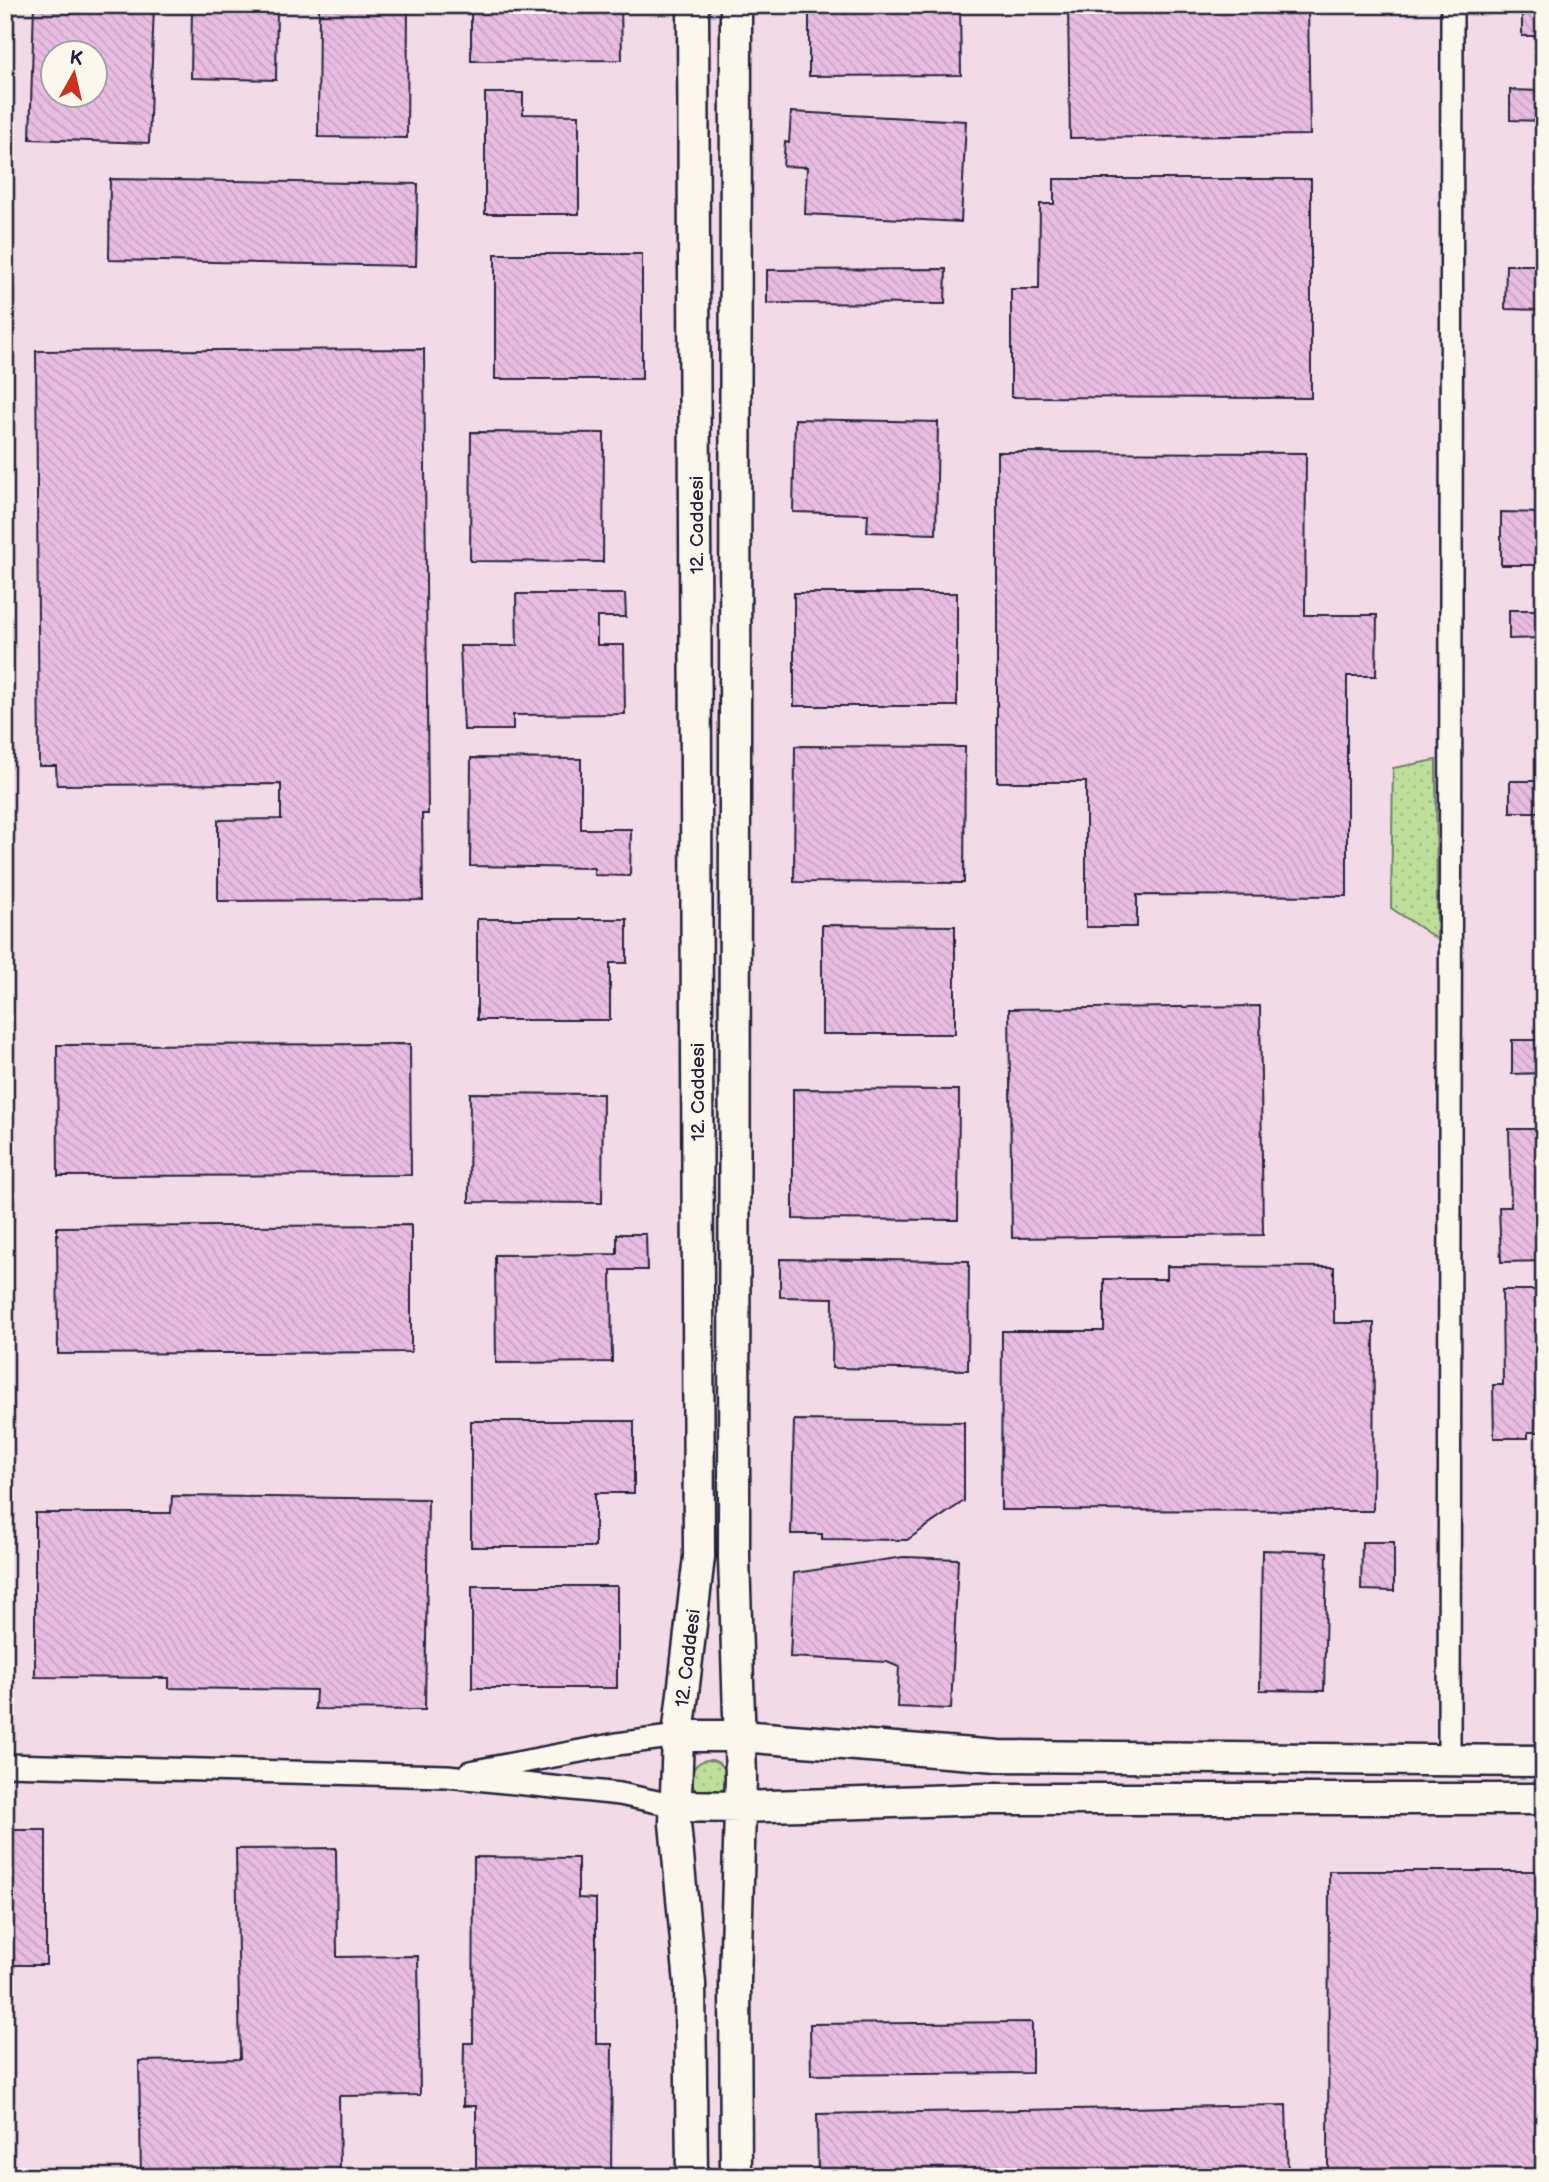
<svg xmlns="http://www.w3.org/2000/svg" width="1549" height="2182" viewBox="0 0 1549 2182" font-family="'Balsamiq Sans',sans-serif">
  <style>
    .built { fill: #f2dae7; fill-rule: evenodd }
    .grass { fill: url(#grass-dots); stroke: #70806a; stroke-width: 2 }
    .building { fill: url(#building-back-hatch); stroke: #22223b; stroke-width: 2; fill-rule: evenodd }
    .lines { fill: none; stroke-linecap: round; stroke-linejoin: round }
    .street-casing { stroke: #22223b; stroke-width: 26 }
    .secondary-casing { stroke: #22223b; stroke-width: 35 }
    .street { stroke: #fbf7ec; stroke-width: 21 }
    .secondary { stroke: #fbf7ec; stroke-width: 30 }
    .labels { text-anchor: middle; stroke-width: 5; stroke-linejoin: round; paint-order: stroke }
    .street-label { font-size: 19px; fill: #22223b; stroke: #fbf7ec }
  </style>
  <defs>
    <pattern id="grass-dots" width="8" height="8" patternUnits="userSpaceOnUse" patternTransform="scale(1.75)"><rect width="8" height="8" fill="#bddf99"/><path d="M2 2h.1M6 6h.1" fill="none" stroke="#a2bf85" stroke-width="1.8" stroke-linecap="round"/></pattern>
    <pattern id="building-back-hatch" width="6" height="6" patternUnits="userSpaceOnUse" patternTransform="scale(1.75)"><rect width="6" height="6" fill="#e9bde2"/><path d="M-1 5l2 2M0 0l6 6M5-1l2 2" fill="none" stroke="#c8a2c3"/></pattern>
  </defs>
  <rect width="100%" height="100%" fill="#f6e6e9"/>
  <filter id="ink" filterUnits="userSpaceOnUse"><feTurbulence type="fractalNoise" baseFrequency=".0143" numOctaves="2"/><feDisplacementMap in="SourceGraphic" scale="14" xChannelSelector="R" yChannelSelector="G"/><feConvolveMatrix kernelMatrix="1 2 1 2 8 2 1 2 1" color-interpolation-filters="sRGB"/></filter>
  <g filter="url(#ink)">
    <path class="built" d="M5 5H1544V2177H5ZM52 52H94V94H52Z"/>
    <path class="grass" d="M1436 760 1437 939 1391 908 1393 768Z
      M691 1778a18 18 0 1 1 36 0a18 18 0 1 1-36 0Z"/>
    <path class="building" d="M34 5H154L149 143 30 139ZM52 52H94V94H52Z
      M192 5H277L276 80 191 78Z
      M319 5H408L407 138 318 137Z
      M471 5H621L622 60 471 61Z
      M809 5H960L961 75 809 76Z
      M1068 5H1308L1310 135 1070 138Z
      M1522 5H1544V36H1522Z
      M1510 90 1544 91V121L1510 120Z
      M485 93H523V114L579 115V214H485Z
      M791 112 966 121 961 222 805 214 807 167 783 166 785 142 789 143Z
      M110 179 418 184 416 266 109 260Z
      M1054 179H1311V398L1011 397V289H1039L1040 204H1054Z
      M495 254H642V379H495Z
      M1506 265H1544V310L1505 309Z
      M946 269 945 304 767 303V270Z
      M424 349 428 814H422L423 900 218 901V820L281 819V784L57 785 56 766H39L36 351Z
      M795 419 938 422 936 534 867 532 868 514 793 512Z
      M471 432 604 433 603 562 470 561Z
      M997 452 1306 453 1305 615H1377L1376 676H1347V896L1137 895V927H1086V782H997Z
      M1501 512 1544 513V565H1501Z
      M794 593H957V706H794Z
      M516 594H625L626 617H597V645H624L625 714 513 715V730H464L460 646H517Z
      M1509 610H1544V638L1509 639Z
      M795 746 965 747 964 883 794 882Z
      M471 758 581 759V829H631L630 876 594 875V868L470 866Z
      M1510 781H1544V812H1510Z
      M477 919H627V963H610V1020H477Z
      M822 925 955 926V1034H822Z
      M1260 1006 1263 1235 1012 1238 1009 1009Z
      M1512 1040H1544V1073L1512 1074Z
      M410 1044 411 1175 58 1176 57 1045Z
      M793 1089 959 1090 958 1220 793 1219Z
      M470 1093 603 1094 602 1203 469 1202Z
      M1509 1129H1544V1261L1501 1262 1499 1207H1511Z
      M411 1225V1352L58 1354 57 1227Z
      M617 1234H646L647 1270H611L612 1362 496 1363 495 1255 617 1254Z
      M780 1259 969 1261 968 1370 832 1368 833 1298 780 1297Z
      M1167 1266 1334 1267V1323H1374L1373 1511 1001 1510 1002 1331H1104V1279H1167Z
      M1502 1290H1544V1432H1528V1438H1494L1493 1385H1503Z
      M794 1420 964 1422V1501L907 1540 822 1539V1534H791Z
      M471 1421H634V1493H595V1547H471Z
      M172 1496 428 1499 425 1710 315 1709 316 1690 169 1688V1678L35 1677V1513H171Z
      M1362 1542H1394V1591L1361 1590Z
      M1262 1550 1327 1552 1324 1691 1260 1690Z
      M904 1557 958 1559 951 1709 897 1707 899 1667 887 1662 790 1657 794 1573Z
      M472 1586H617V1688H472Z
      M5 1830H46V1965H5Z
      M336 1848 337 1957 418 1956 420 2095 339 2096 340 2177H141L139 2061 240 2059 236 1849Z
      M474 1857 578 1858V1898L596 1899V2044H612L611 2177H476V2106H463L464 2043H473Z
      M1329 1871H1544V2177H1328Z
      M1032 2022V2073L811 2075 810 2024Z
      M1286 2105 1288 2177H818L817 2114Z"/>
    <g class="lines">
      <g class="street-casing">
        <path id="street" d="M1449 1760 1452 5
          M5 1765 447 1776 620 1794 676 1806
          M470 1772 617 1744 678 1736"/>
      </g>
      <g class="secondary-casing">
        <path id="secondary" d="M736 5 734 1557 741 1778 735 1980 736 2177
          M678 1736H740L998 1756 1544 1761
          M676 1806 740 1807 987 1799H1544
          M692 2177 690 1984 675 1823 678 1736 699 1557 693 5"/>
      </g>
      <use href="#street" class="street"/>
      <use href="#secondary" class="secondary"/>
    </g>
  </g>
  <g class="labels">
    <g class="street-label">
      <text transform="translate(696 525) rotate(-90)" y="7">12. Caddesi</text>
      <text transform="translate(697 1092) rotate(-90)" y="7">12. Caddesi</text>
      <text transform="translate(687 1658) rotate(-83)" y="7">12. Caddesi</text>
    </g>
  </g>
  <rect width="1549" height="2182" fill="none" stroke="#fbf7ec" stroke-width="28"/>
  <rect x="14" y="14" width="1521" height="2154" fill="none" stroke="#22223b" stroke-width="2.5" filter="url(#ink)"/>
  <g transform="translate(74 74) rotate(8)"><circle r="33" fill="#fbf7ec" stroke="#a4a2a5" stroke-width="2"/>
  <path d="M0-5L12 26L0 18L-12 26Z" fill="#c8321e"/>
  <text y="-10" font-size="19" font-weight="bold" text-anchor="middle" fill="#22223b">K</text>
  </g>
</svg>
